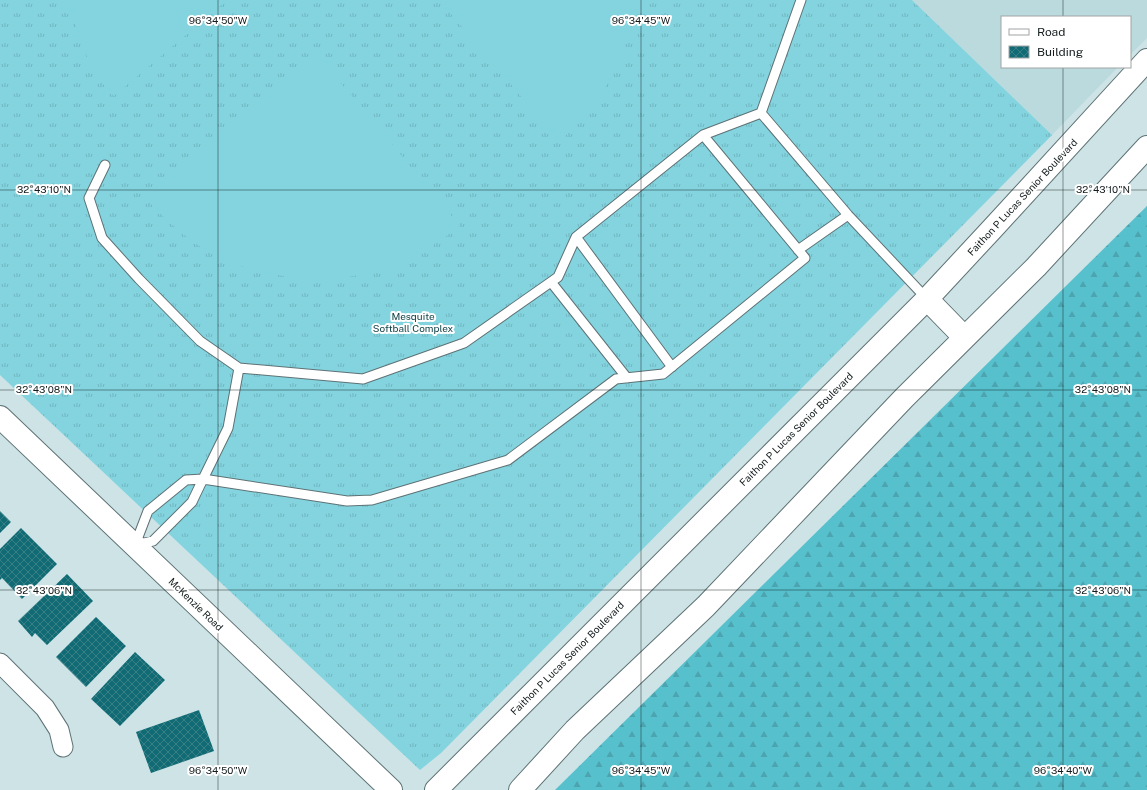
<svg xmlns="http://www.w3.org/2000/svg" width="1147" height="790" viewBox="0 0 1147 790" font-family="'Public Sans',sans-serif">
  <style>
    .built { fill: #badade }
    .grass { fill: url(#grass-tufts) }
    .forest { fill: url(#forest-firs) }
    .pitch { fill: #83d4df }
    .building { fill: url(#building-cross-hatch) }
    .lines { fill: none; stroke-linecap: round; stroke-linejoin: round }
    .service-casing { stroke: #5e7275; stroke-width: 11 }
    .minor-casing { stroke: #5e7275; stroke-width: 21 }
    .tertiary-casing { stroke: #5e7275; stroke-width: 24 }
    .secondary-casing { stroke: #5e7275; stroke-width: 24 }
    .service { stroke: #fff; stroke-width: 9 }
    .minor { stroke: #fff; stroke-width: 19 }
    .tertiary { stroke: #fff; stroke-width: 22 }
    .secondary { stroke: #fff; stroke-width: 22 }
    .ticks { fill: none; stroke: #141c1d; stroke-width: 1; stroke-opacity: 0.45 }
    .labels { text-anchor: middle; stroke-width: 4; stroke-linejoin: round; paint-order: stroke }
    .street-label { font-size: 10px; fill: #141c1d; stroke: #fff }
    .park-label { font-size: 10px; fill: #0d3f45; stroke: #fff }
    .ticks-label { font-size: 10px; text-anchor: middle; fill: #141c1d; stroke: #fff; stroke-width: 4; stroke-linejoin: round; paint-order: stroke }
  </style>
  <defs>
    <pattern id="grass-tufts" width="24" height="20" patternUnits="userSpaceOnUse"><rect width="24" height="20" fill="#83d4df"/><path d="M3 7l-1-3M5 7V3M7 7l1-3M15 17l-1-3M17 17v-4M19 17l1-3" fill="none" stroke="#70b5bf"/></pattern>
    <pattern id="forest-firs" width="22" height="20" patternUnits="userSpaceOnUse"><rect width="22" height="20" fill="#57c0cd"/><path d="M5 1l3.5 6h-7zM16 11l3.5 6h-7z" fill="#4ba4b0"/></pattern>
    <pattern id="building-cross-hatch" width="8" height="8" patternUnits="userSpaceOnUse"><rect width="8" height="8" fill="#106b74"/><path d="M0 0l8 8M0 8l8-8" fill="none" stroke="#3a7f86"/></pattern>
  </defs>
  <rect width="100%" height="100%" fill="#cde3e6"/>
  <path class="built" d="M912 0H1147V38L1130 55V17H1002V67H1118L1052 135Z"/>
  <path class="grass" d="M0 0H912L1052 135 441 753 420 770 0 375Z"/>
  <path class="forest" d="M1147 206V790H555Z"/>
  <path class="pitch" d="M70 0H227L114 96C89 73 76 33 70 0Z
    M439 0H636C630 52 599 109 559 141Z
    M312 58H320L460 226C440 241 410 262 386 269 330 285 263 281 211 253 186 239 165 219 146 199Z"/>
  <path class="building" d="M0 511 11 522 0 533Z
    M21 528 57 564 22 599 2 578 0 580V549Z
    M67 574 93 601 47 645 35 633 32 637 18 621Z
    M96 617 126 646 86 687 56 657Z
    M135 652 165 680 120 726 91 699Z
    M199 710 214 751 151 773 136 732Z"/>
  <g class="lines">
    <g class="service-casing">
      <path id="service" d="M801 0 761 113 848 215 927 299
        M703 135 805 258 663 374 616 379 508 460 372 500 347 501 203 479 228 428 239 368 363 379 464 343 558 277 576 237Z
        M703 135 761 113
        M105 165 89 198 102 238 139 279 200 341 239 368
        M576 237 672 367
        M798 250 848 215
        M551 282 627 378
        M203 479 192 502 153 541 135 545 148 511 186 480Z"/>
    </g>
    <g class="minor-casing">
      <path id="minor" d="M0 663 45 708 59 730 63 747"/>
    </g>
    <g class="tertiary-casing">
      <path id="tertiary" d="M0 417 391 790"/>
    </g>
    <g class="secondary-casing">
      <path id="secondary" d="M927 299 964 337
        M436 790 927 299 993 228 1147 60
        M520 790 575 730 706 606 904 398 1036 267 1147 147"/>
    </g>
    <use href="#service" class="service"/>
    <use href="#minor" class="minor"/>
    <use href="#tertiary" class="tertiary"/>
    <use href="#secondary" class="secondary"/>
  </g>
  <path class="ticks" d="M218 0V790M641 0V790M1063 0V17M1063 67V790M0 190H1147M0 390H1147M0 590H1147"/>
  <g class="labels">
    <g class="street-label">
      <text transform="translate(1022 197) rotate(-47)" y="4">Faithon P Lucas Senior Boulevard</text>
      <text transform="translate(796 429) rotate(-45)" y="4">Faithon P Lucas Senior Boulevard</text>
      <text transform="translate(196 604) rotate(44)" y="4">McKenzie Road</text>
      <text transform="translate(567 658) rotate(-45)" y="4">Faithon P Lucas Senior Boulevard</text>
    </g>
    <g class="park-label">
      <text x="413" y="320">Mesquite<tspan x="413" dy="12">Softball Complex</tspan></text>
    </g>
  </g>
  <g class="ticks-label">
    <text x="218" y="24">96°34'50"W</text>
    <text x="641" y="24">96°34'45"W</text>
    <text x="44" y="193">32°43'10"N</text>
    <text x="1103" y="193">32°43'10"N</text>
    <text x="44" y="393">32°43'08"N</text>
    <text x="1103" y="393">32°43'08"N</text>
    <text x="44" y="594">32°43'06"N</text>
    <text x="1103" y="594">32°43'06"N</text>
    <text x="218" y="774">96°34'50"W</text>
    <text x="641" y="774">96°34'45"W</text>
    <text x="1063" y="774">96°34'40"W</text>
  </g>
  <rect x="1001" y="16" width="130" height="52" fill="#ffffff" stroke="#a1a4a5"/>
  <rect x="1009" y="29" width="20" height="6" fill="#ffffff" stroke="#a1a4a5"/>
  <text x="1037" y="36" font-size="12" fill="#141c1d">Road</text>
  <rect x="1009" y="46" width="20" height="12" fill="url(#building-cross-hatch)" stroke="#a1a4a5"/>
  <text x="1037" y="56" font-size="12" fill="#141c1d">Building</text>
</svg>
